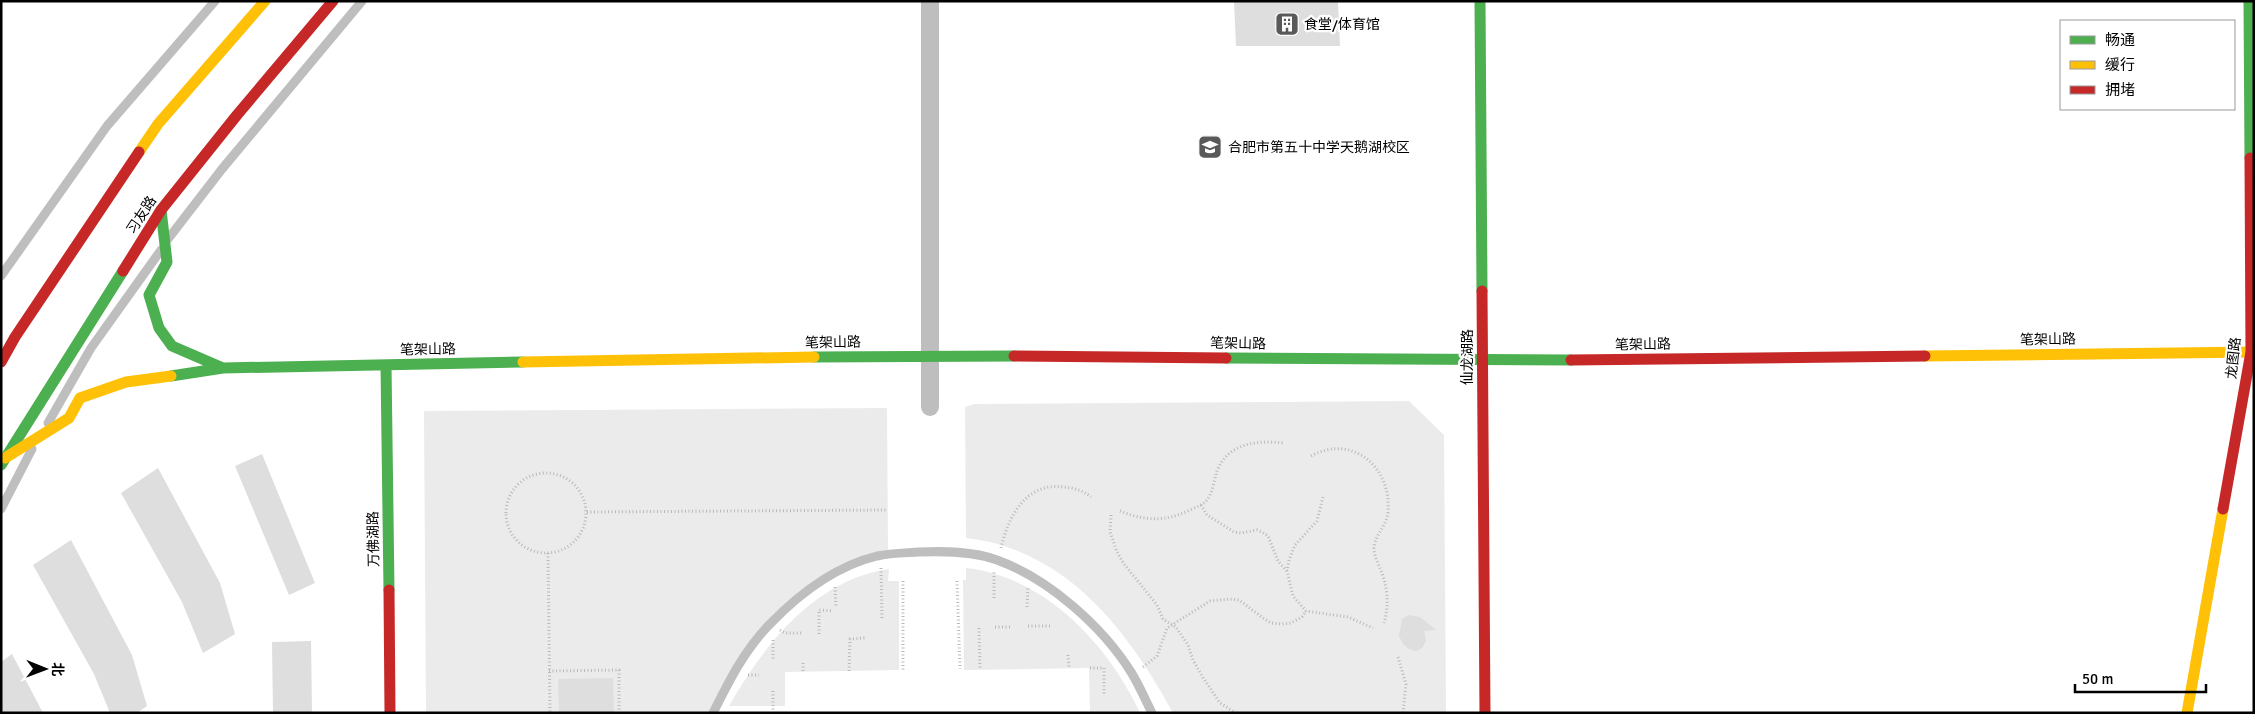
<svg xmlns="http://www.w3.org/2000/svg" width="2255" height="714" viewBox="0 0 2255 714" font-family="Signika,'Noto Sans SC',sans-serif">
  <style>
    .green { fill: #ebebeb }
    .building { fill: #dedede }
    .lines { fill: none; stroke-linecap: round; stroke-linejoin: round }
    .path { stroke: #b9b9b9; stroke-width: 3; stroke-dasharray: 1 2.5; stroke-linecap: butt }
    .lane { stroke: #bebebe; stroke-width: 9 }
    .street { stroke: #bebebe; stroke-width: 18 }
    .fast { stroke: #4caf50; stroke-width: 11 }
    .slow { stroke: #ffc107; stroke-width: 11 }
    .jam { stroke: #c62828; stroke-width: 11 }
    .labels { text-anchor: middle; stroke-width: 4.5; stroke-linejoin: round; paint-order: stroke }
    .poi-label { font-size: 14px; fill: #000; stroke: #fff; text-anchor: start }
    .street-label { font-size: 14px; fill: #000; stroke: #fff }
  </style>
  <rect width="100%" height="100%" fill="#fff"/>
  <path class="green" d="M1409 401 1444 435 1446 713H1173C1128 630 1066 549 966 538L965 407 974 404Z
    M887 408 888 554 830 576 769 624 735 670 714 713H426L424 411Z
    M966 568C1044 576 1109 645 1140 713H1090L1089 668 964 670 963 580H966Z
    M889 569 888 581H899V670L785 672V706H729C764 645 814 580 889 569Z"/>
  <path class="building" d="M1234 1H1338L1340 46H1236Z
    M262 454 315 583 289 595 235 466Z
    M158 468 220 583 235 634 203 653 182 602 121 493Z
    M71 540 132 655 147 706 137 713H110L94 674 33 565Z
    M1409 615 1420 617 1436 630 1424 631 1426 641 1422 648 1416 651 1409 649 1403 644 1399 636 1402 619Z
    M311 641 312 713H273L272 642Z
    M12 654 43 713H1V662Z
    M613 678 614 713H559L558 679Z"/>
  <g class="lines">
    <path class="path" d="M1311 456C1353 433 1392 468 1388 512 1387 526 1375 534 1374 548 1374 557 1379 565 1382 573 1388 591 1389 605 1384 623
      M506 513a40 40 0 1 1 80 0a40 40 0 1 1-80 0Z
      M1323 497 1317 521 1295 545 1289 560 1287 571 1293 596 1306 611 1348 617 1373 628
      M1201 505 1207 515 1234 532 1241 533 1257 530 1262 532 1268 536 1278 561 1287 571
      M1120 511C1144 521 1166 522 1190 510 1196 507 1203 505 1207 500 1213 492 1214 480 1217 471 1228 443 1257 440 1283 443
      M587 512 888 510
      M1111 515 1110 532 1117 552 1124 564 1157 605 1163 619 1176 627 1188 645 1193 660 1202 676 1220 703 1236 713
      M1001 548C1008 517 1026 482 1063 487 1074 488 1082 490 1091 497
      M548 553 550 713
      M881 568 882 620
      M903 581V670
      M957 581 960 669
      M835 587 836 608
      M994 598V571
      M1027 607 1028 588
      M1028 626H1052
      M995 627H1011
      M979 628 980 669
      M780 630 785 633H803
      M819 634V610L833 611
      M773 640V661
      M1068 655 1069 668
      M1398 657 1406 684 1403 713
      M1143 667 1157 656 1167 628 1210 601 1230 599 1239 600 1263 618 1271 623 1282 624 1291 623 1302 617 1306 611
      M1090 668H1104V695
      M549 671 619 670V713
      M803 671V663
      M849 671 850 639 865 638
      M748 675H759
      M773 713V690"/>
    <path class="lane" d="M168 239 222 169 362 1
      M1 276 107 126 215 1
      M48 423 91 348 161 250
      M1 509 32 449
      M713 713C729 681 745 649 770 624 799 594 836 566 877 556 891 553 905 553 919 552 944 551 973 551 997 560 1049 579 1102 626 1131 672 1139 685 1145 699 1152 713"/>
    <path class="street" d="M930 407V1"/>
    <path class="fast" d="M1480 1 1482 291
      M2249 1 2250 158
      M161 210 167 262 149 295 159 328 172 346 223 368 171 376
      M814 357 1014 356
      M1226 358 1571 360
      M386 365 389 590
      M223 368 523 362
      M1 465 123 271"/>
    <path class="slow" d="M139 152 158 124 265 1
      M1925 356 2254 352
      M523 362 814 357
      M5 458 69 418 80 398 126 382 171 376
      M2187 713 2223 509"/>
    <path class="jam" d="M123 271 161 210 237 115 333 1
      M1482 291 1485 713
      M1014 356 1226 358
      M1571 360 1925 356
      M1 362 15 337 139 152
      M2223 509 2251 352 2250 158
      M389 590 390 713"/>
  </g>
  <defs>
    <g id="building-square" transform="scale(1.25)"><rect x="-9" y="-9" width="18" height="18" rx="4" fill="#595959" stroke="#fff"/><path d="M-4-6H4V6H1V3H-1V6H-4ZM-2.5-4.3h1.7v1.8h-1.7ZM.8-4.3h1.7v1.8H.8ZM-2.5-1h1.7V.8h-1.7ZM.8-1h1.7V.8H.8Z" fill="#fff"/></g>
    <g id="school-square" transform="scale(1.25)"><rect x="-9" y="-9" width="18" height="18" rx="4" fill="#595959" stroke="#fff"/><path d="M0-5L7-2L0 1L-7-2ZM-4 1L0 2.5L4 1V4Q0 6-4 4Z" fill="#fff"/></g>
  </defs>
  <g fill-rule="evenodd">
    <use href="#building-square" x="1287" y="24"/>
    <use href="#school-square" x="1210" y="147"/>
  </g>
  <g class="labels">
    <g class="poi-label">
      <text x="1304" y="29">食堂/体育馆</text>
      <text x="1228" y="152">合肥市第五十中学天鹅湖校区</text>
    </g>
    <g class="street-label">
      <text transform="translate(141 215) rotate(-57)" y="5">习友路</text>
      <text transform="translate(2048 339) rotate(-1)" y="5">笔架山路</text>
      <text transform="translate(833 342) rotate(-1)" y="5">笔架山路</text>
      <text transform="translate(1238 343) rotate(1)" y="5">笔架山路</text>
      <text transform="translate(1643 344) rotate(-1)" y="5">笔架山路</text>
      <text transform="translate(428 349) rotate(-1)" y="5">笔架山路</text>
      <text transform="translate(1467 357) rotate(-90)" y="5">仙龙湖路</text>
      <text transform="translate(2233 358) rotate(-84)" y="5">龙图路</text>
      <text transform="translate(373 539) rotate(-91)" y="5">万佛湖路</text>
    </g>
  </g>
  <rect width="2255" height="714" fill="none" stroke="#000000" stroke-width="5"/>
  <rect x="2060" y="20" width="175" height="90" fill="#ffffff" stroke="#999999"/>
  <rect x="2070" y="36" width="25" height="8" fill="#4caf50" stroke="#999999"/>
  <text x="2105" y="45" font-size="15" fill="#000000">畅通</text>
  <rect x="2070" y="61" width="25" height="8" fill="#ffc107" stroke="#999999"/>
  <text x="2105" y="70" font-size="15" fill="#000000">缓行</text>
  <rect x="2070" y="86" width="25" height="8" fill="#c62828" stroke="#999999"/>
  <text x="2105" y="95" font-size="15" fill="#000000">拥堵</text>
  <g transform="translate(45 669) rotate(91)" stroke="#ffffff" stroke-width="4" paint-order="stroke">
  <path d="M0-4L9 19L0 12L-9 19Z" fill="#000000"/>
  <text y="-8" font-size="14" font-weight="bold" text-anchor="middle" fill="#000000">北</text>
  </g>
  <path d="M2075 684v8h131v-8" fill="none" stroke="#000000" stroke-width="2.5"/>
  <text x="2082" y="684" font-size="15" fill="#000000" stroke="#ffffff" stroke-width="4" paint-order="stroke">50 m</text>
</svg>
